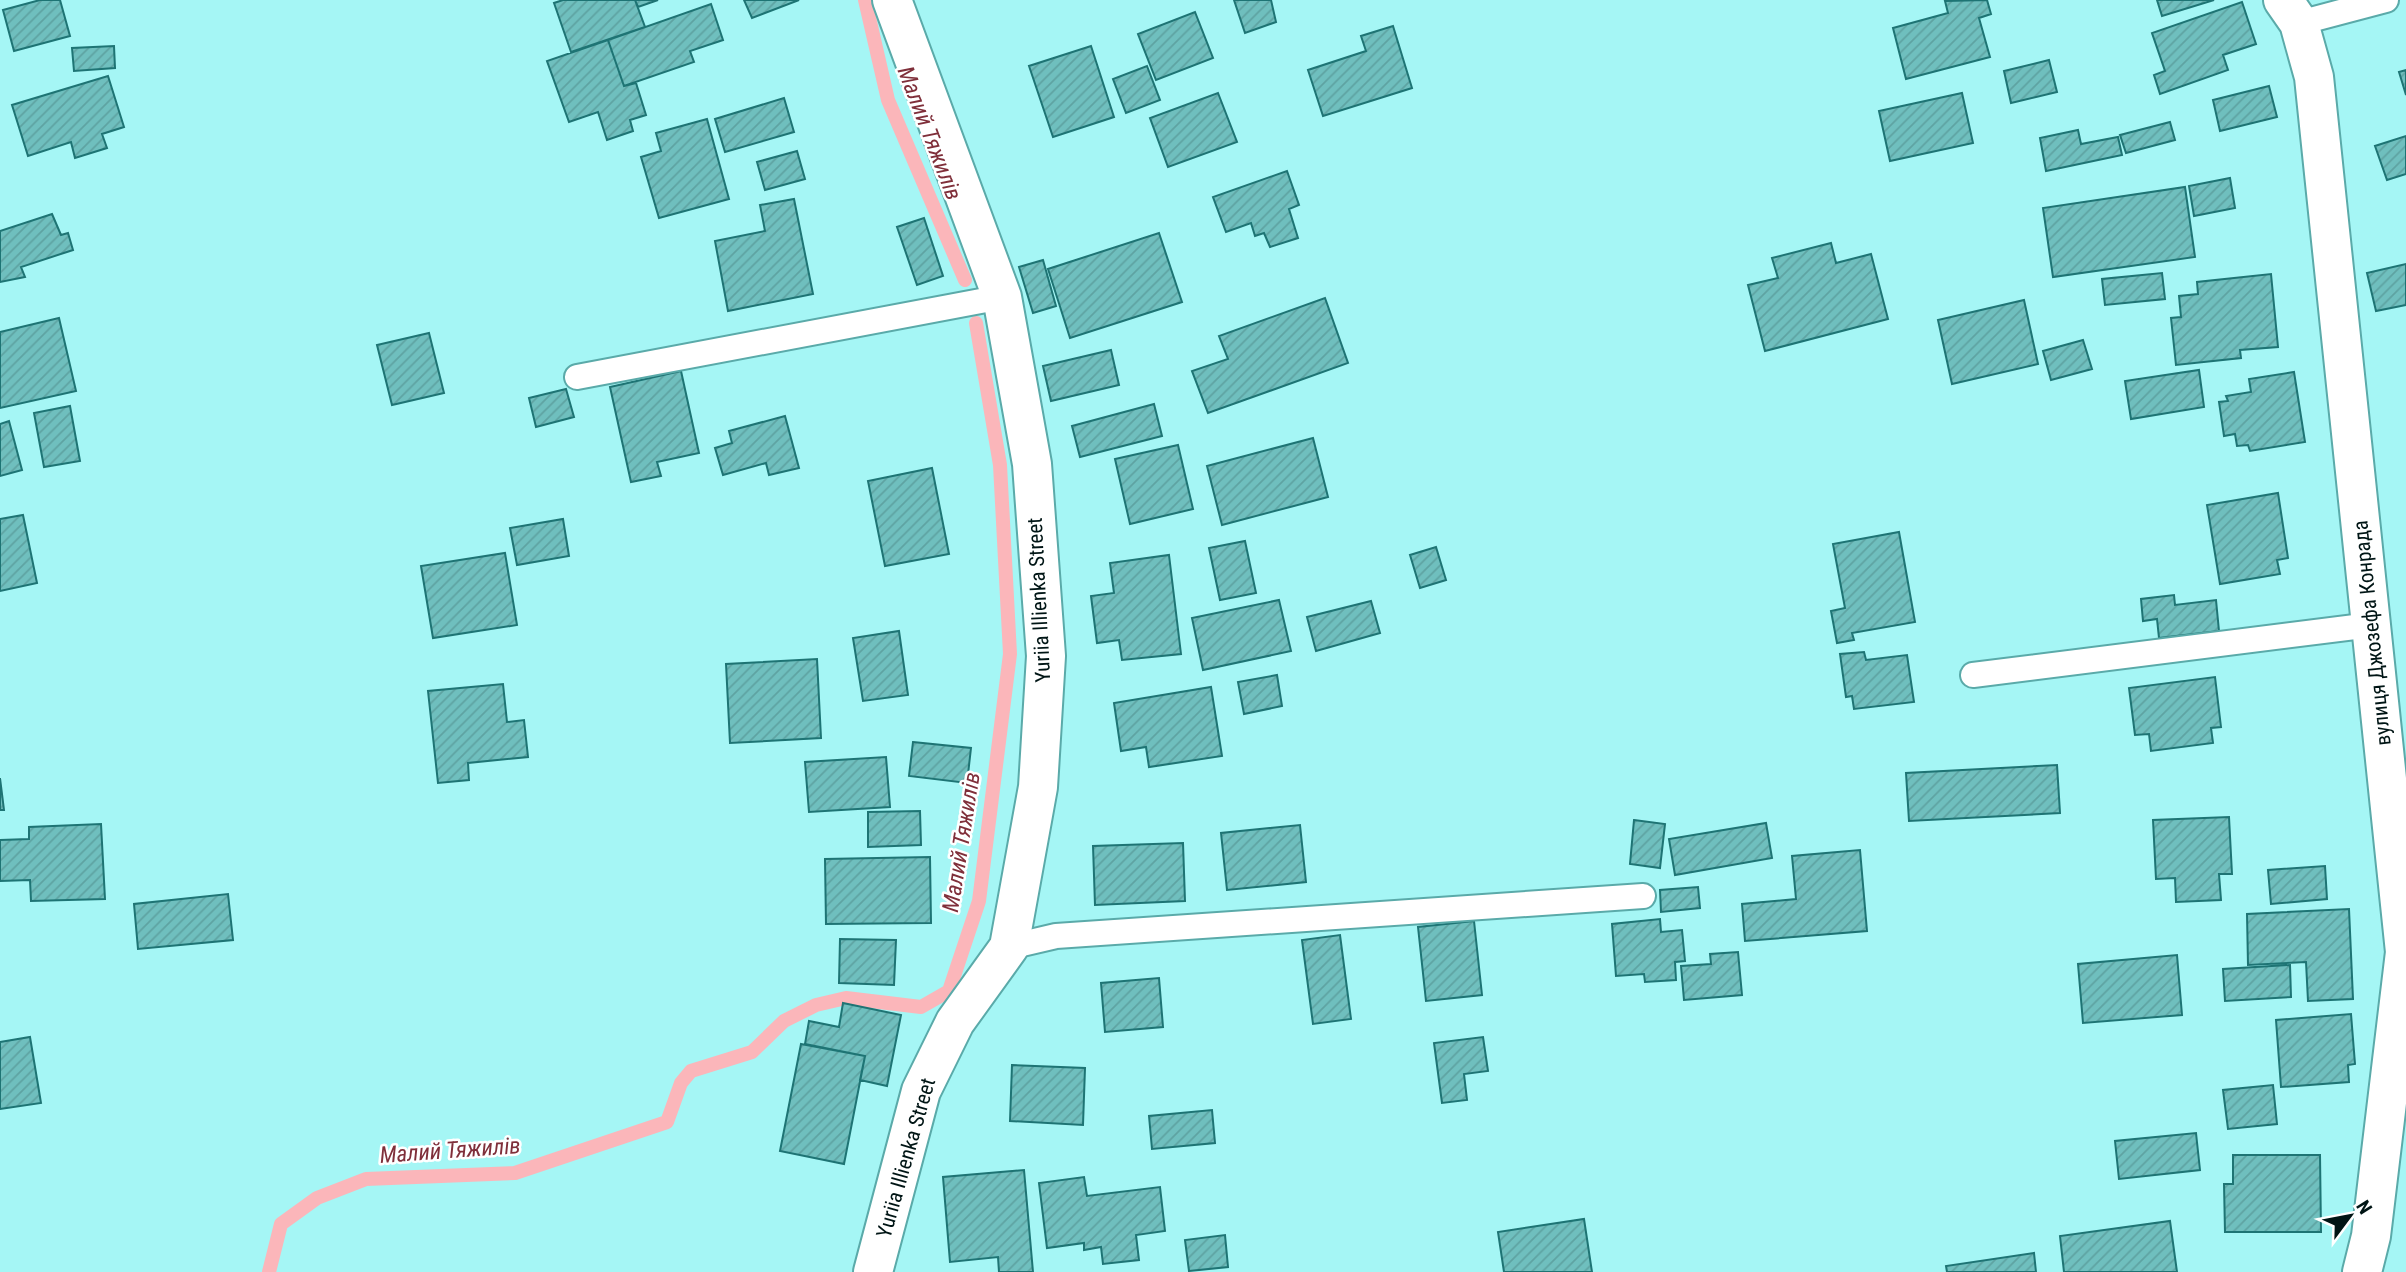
<svg xmlns="http://www.w3.org/2000/svg" width="2406" height="1272" viewBox="0 0 2406 1272" font-family="'Roboto Condensed',sans-serif">
  <style>
    .lines { fill: none; stroke-linecap: round; stroke-linejoin: round }
    .stream { stroke: #fbb6ba; stroke-width: 14 }
    .building { fill: url(#building-hatch); stroke: #1e7474; stroke-width: 2 }
    .service-casing { stroke: #5aaaa9; stroke-width: 28 }
    .minor-casing { stroke: #5aaaa9; stroke-width: 42 }
    .service { stroke: #fff; stroke-width: 24 }
    .minor { stroke: #fff; stroke-width: 38 }
    .labels { text-anchor: middle; stroke-width: 5; stroke-linejoin: round; paint-order: stroke }
    .street-label { font-size: 21px; fill: #001515; stroke: #fff }
    .water-label { font-size: 23px; font-style: italic; fill: #7f2f3a; stroke: #fff }
  </style>
  <defs>
    <pattern id="building-hatch" width="6" height="6" patternUnits="userSpaceOnUse" patternTransform="scale(1.75)"><rect width="6" height="6" fill="#6fbfbe"/><path d="M-1 1l2-2M0 6l6-6M5 7l2-2" fill="none" stroke="#5ea3a2"/></pattern>
  </defs>
  <rect width="100%" height="100%" fill="#a5f6f5"/>
  <g class="lines">
    <path class="stream" d="M865 0 888 100 965 280
      M269 1272 281 1224 317 1198 366 1179 515 1173 667 1122 681 1083 691 1071 752 1052 784 1021 816 1005 846 998 921 1007 949 991 979 901 1010 654 1000 465 976 323"/>
  </g>
  <path class="building" d="M40 0H60L70 36 14 51 3 10Z
    M563 0H635L645 27 571 52 554 3Z
    M635 0H658L638 7Z
    M744 0H799L752 18Z
    M1234 0H1271L1276 22 1245 33Z
    M1987 0 1991 14 1979 18 1990 57 1906 79 1893 28 1948 13 1945 1Z
    M2157 0H2214L2162 16Z
    M2242 2 2256 44 2223 55 2228 70 2160 94 2154 75 2165 71 2152 33Z
    M711 4 723 40 690 51 694 62 624 86 608 40Z
    M1195 12 1213 58 1156 80 1138 34Z
    M1393 26 1412 88 1323 116 1308 70 1366 51 1361 36Z
    M608 40 624 86 636 83 646 115 630 120 633 131 607 140 598 112 569 122 547 61Z
    M114 46 115 68 74 71 72 48Z
    M1091 46 1114 117 1053 137 1029 66Z
    M2049 60 2057 92 2011 103 2004 71Z
    M1147 66 1160 100 1126 113 1113 79Z
    M2406 70V95L2399 72Z
    M108 76 124 127 102 134 107 148 75 158 71 142 28 156 12 105Z
    M2269 86 2277 117 2220 131 2213 100Z
    M1218 93 1237 142 1168 167 1150 118Z
    M1962 93 1973 143 1890 161 1879 111Z
    M784 98 794 132 725 152 715 119Z
    M707 119 729 199 659 218 641 157 661 151 656 133Z
    M2170 122 2175 140 2126 153 2120 135Z
    M2078 130 2081 144 2118 137 2122 155 2046 171 2040 138Z
    M2406 136V174L2387 180 2375 146Z
    M797 151 805 179 765 190 757 162Z
    M1287 171 1299 205 1289 209 1298 238 1270 247 1264 233 1255 236 1251 223 1226 232 1213 197Z
    M2230 178 2235 208 2194 216 2189 186Z
    M2185 187 2195 257 2053 277 2043 208Z
    M794 199 813 294 728 311 715 241 765 231 760 205Z
    M52 214 61 235 68 233 73 250 21 267 25 277 0 282V231Z
    M924 218 943 276 917 285 897 227Z
    M1159 233 1182 302 1070 338 1048 269Z
    M1831 243 1836 263 1871 254 1888 319 1765 351 1748 285 1778 278 1772 258Z
    M1043 260 1056 306 1033 313 1019 267Z
    M2406 264V305L2376 311 2367 273Z
    M2162 273 2165 299 2105 305 2102 279Z
    M2271 274 2278 347 2240 350 2241 358 2176 365 2171 318 2181 317 2179 296 2198 294 2197 282Z
    M1325 298 1348 363 1208 413 1192 371 1228 359 1219 336Z
    M2024 300 2038 364 1952 384 1938 320Z
    M59 318 76 391 0 408V332Z
    M429 333 444 393 392 405 377 345Z
    M2083 340 2092 369 2051 380 2043 351Z
    M1111 350 1119 385 1051 401 1043 366Z
    M2199 370 2204 407 2131 419 2125 381Z
    M681 371 699 453 657 462 661 476 631 482 610 387Z
    M2294 372 2305 442 2250 451 2248 445 2237 446 2235 434 2224 436 2219 402 2228 401 2226 396 2251 392 2249 379Z
    M566 389 574 417 536 427 529 398Z
    M1154 404 1162 436 1080 457 1072 426Z
    M70 406 80 461 44 467 34 413Z
    M785 416 799 468 769 475 766 463 723 475 715 448 732 443 729 431Z
    M9 421 22 470 0 476V424Z
    M1313 438 1328 497 1222 525 1207 466Z
    M1178 445 1193 509 1130 524 1115 459Z
    M932 468 949 554 885 566 868 481Z
    M2278 493 2288 558 2277 560 2280 574 2220 584 2207 505Z
    M23 515 37 583 0 591V519Z
    M563 519 569 556 517 565 510 528Z
    M1899 532 1915 622 1852 633 1854 640 1837 643 1831 611 1845 608 1833 544Z
    M1245 541 1256 593 1220 600 1209 548Z
    M1436 547 1446 580 1420 588 1410 555Z
    M505 553 517 625 433 638 421 566Z
    M1169 555 1181 654 1122 660 1119 640 1097 643 1091 596 1114 593 1110 563Z
    M2174 595 2175 605 2216 600 2219 631 2159 638 2157 619 2143 621 2141 599Z
    M1279 600 1291 651 1203 670 1192 618Z
    M1371 601 1380 633 1316 651 1307 617Z
    M899 631 908 695 863 701 853 638Z
    M1864 652 1866 660 1907 655 1914 702 1854 709 1852 696 1846 697 1840 654Z
    M817 659 821 738 730 743 726 664Z
    M1277 675 1282 706 1244 714 1238 682Z
    M2215 677 2221 727 2211 728 2213 743 2151 751 2149 734 2135 735 2129 688Z
    M503 684 507 722 524 720 528 757 468 763 469 780 438 783 428 691Z
    M1211 687 1222 756 1149 767 1146 747 1121 751 1114 703Z
    M913 742 971 748 967 783 909 776Z
    M886 757 890 807 809 812 805 762Z
    M2057 765 2060 813 1909 821 1906 773Z
    M0 778 4 810H0Z
    M920 811 921 845 868 847V812Z
    M2229 817 2232 874H2219L2221 900 2176 902 2175 878 2156 879 2153 820Z
    M1634 820 1665 824 1660 868 1630 864Z
    M1766 823 1772 858 1675 875 1669 839Z
    M101 824 105 899 31 901 30 880 0 881V840L29 839V827Z
    M1300 825 1306 882 1227 890 1221 833Z
    M1183 843 1185 901 1095 905 1093 846Z
    M1860 850 1867 931 1745 941 1742 904 1796 899 1792 856Z
    M930 857 931 923 826 924 825 859Z
    M2325 866 2327 899 2271 904 2268 870Z
    M1698 887 1700 908 1661 912 1660 890Z
    M228 894 233 940 138 949 134 904Z
    M2349 909 2353 999 2308 1001 2306 962 2248 965 2247 914Z
    M1660 919 1661 932 1682 930 1685 961 1675 962 1676 980 1645 982 1644 974 1616 976 1612 924Z
    M1474 921 1482 995 1426 1001 1418 927Z
    M1340 935 1351 1019 1313 1024 1302 940Z
    M840 939 896 940 894 985 839 983Z
    M1738 952 1742 995 1684 1000 1681 966 1711 964 1710 954Z
    M2177 955 2182 1015 2083 1023 2078 964Z
    M2290 965 2291 997 2225 1001 2223 969Z
    M1159 978 1163 1027 1105 1032 1101 983Z
    M843 1003 901 1015 887 1086 860 1080 865 1056 805 1044 809 1021 839 1027Z
    M2351 1014 2355 1064 2348 1065 2349 1082 2281 1087 2276 1020Z
    M30 1037 41 1103 0 1109V1042Z
    M1483 1037 1488 1071 1464 1074 1467 1100 1442 1103 1434 1043Z
    M801 1044 865 1056 844 1164 780 1151Z
    M1012 1065 1085 1068 1083 1125 1010 1121Z
    M2273 1085 2277 1124 2228 1129 2223 1090Z
    M1212 1110 1215 1143 1152 1149 1149 1116Z
    M2196 1133 2200 1170 2119 1179 2115 1141Z
    M2233 1155H2320L2321 1232H2225L2224 1184H2233Z
    M1024 1170 1033 1272H999L998 1257 950 1262 943 1177Z
    M1084 1177 1087 1196 1160 1187 1165 1231 1136 1235 1139 1260 1103 1264 1101 1247 1084 1250V1243L1047 1248 1039 1183Z
    M1584 1219 1592 1272H1504L1498 1232Z
    M2170 1221 2177 1272H2064L2060 1236Z
    M1225 1235 1228 1267 1189 1271 1185 1240Z
    M2034 1253 2036 1272H1947L1946 1266Z"/>
  <g class="lines">
    <g class="service-casing">
      <path id="service" d="M2299 23 2386 0
        M577 377 1002 297
        M1973 675 2371 625
        M1009 947 1056 936 1643 896"/>
    </g>
    <g class="minor-casing">
      <path id="minor" d="M2283 0 2299 23 2314 77 2405 952 2371 1236 2362 1272
        M873 1272 921 1091 955 1022 1009 947 1038 787 1046 656 1032 464 1002 297 892 0"/>
    </g>
    <use href="#service" class="service"/>
    <use href="#minor" class="minor"/>
  </g>
  <g class="labels">
    <g class="street-label">
      <text transform="translate(1039 600) rotate(-93)" y="7">Yuriia Illienka Street</text>
      <text transform="translate(2372 633) rotate(-96)" y="7">вулиця Джозефа Конрада</text>
      <text transform="translate(906 1158) rotate(-74)" y="7">Yuriia Illienka Street</text>
    </g>
    <g class="water-label">
      <text transform="translate(930 133) rotate(69)" y="8">Малий Тяжилів</text>
      <text transform="translate(961 842) rotate(-81)" y="8">Малий Тяжилів</text>
      <text transform="translate(450 1150) rotate(-4)" y="8">Малий Тяжилів</text>
    </g>
  </g>
  <g transform="translate(2350 1216) rotate(58)" stroke="#ffffff" stroke-width="5" paint-order="stroke">
  <path d="M0-5L12 26L0 18L-12 26Z" fill="#001515"/>
  <text y="-10" font-size="19" font-weight="bold" text-anchor="middle" fill="#001515">N</text>
  </g>
</svg>
